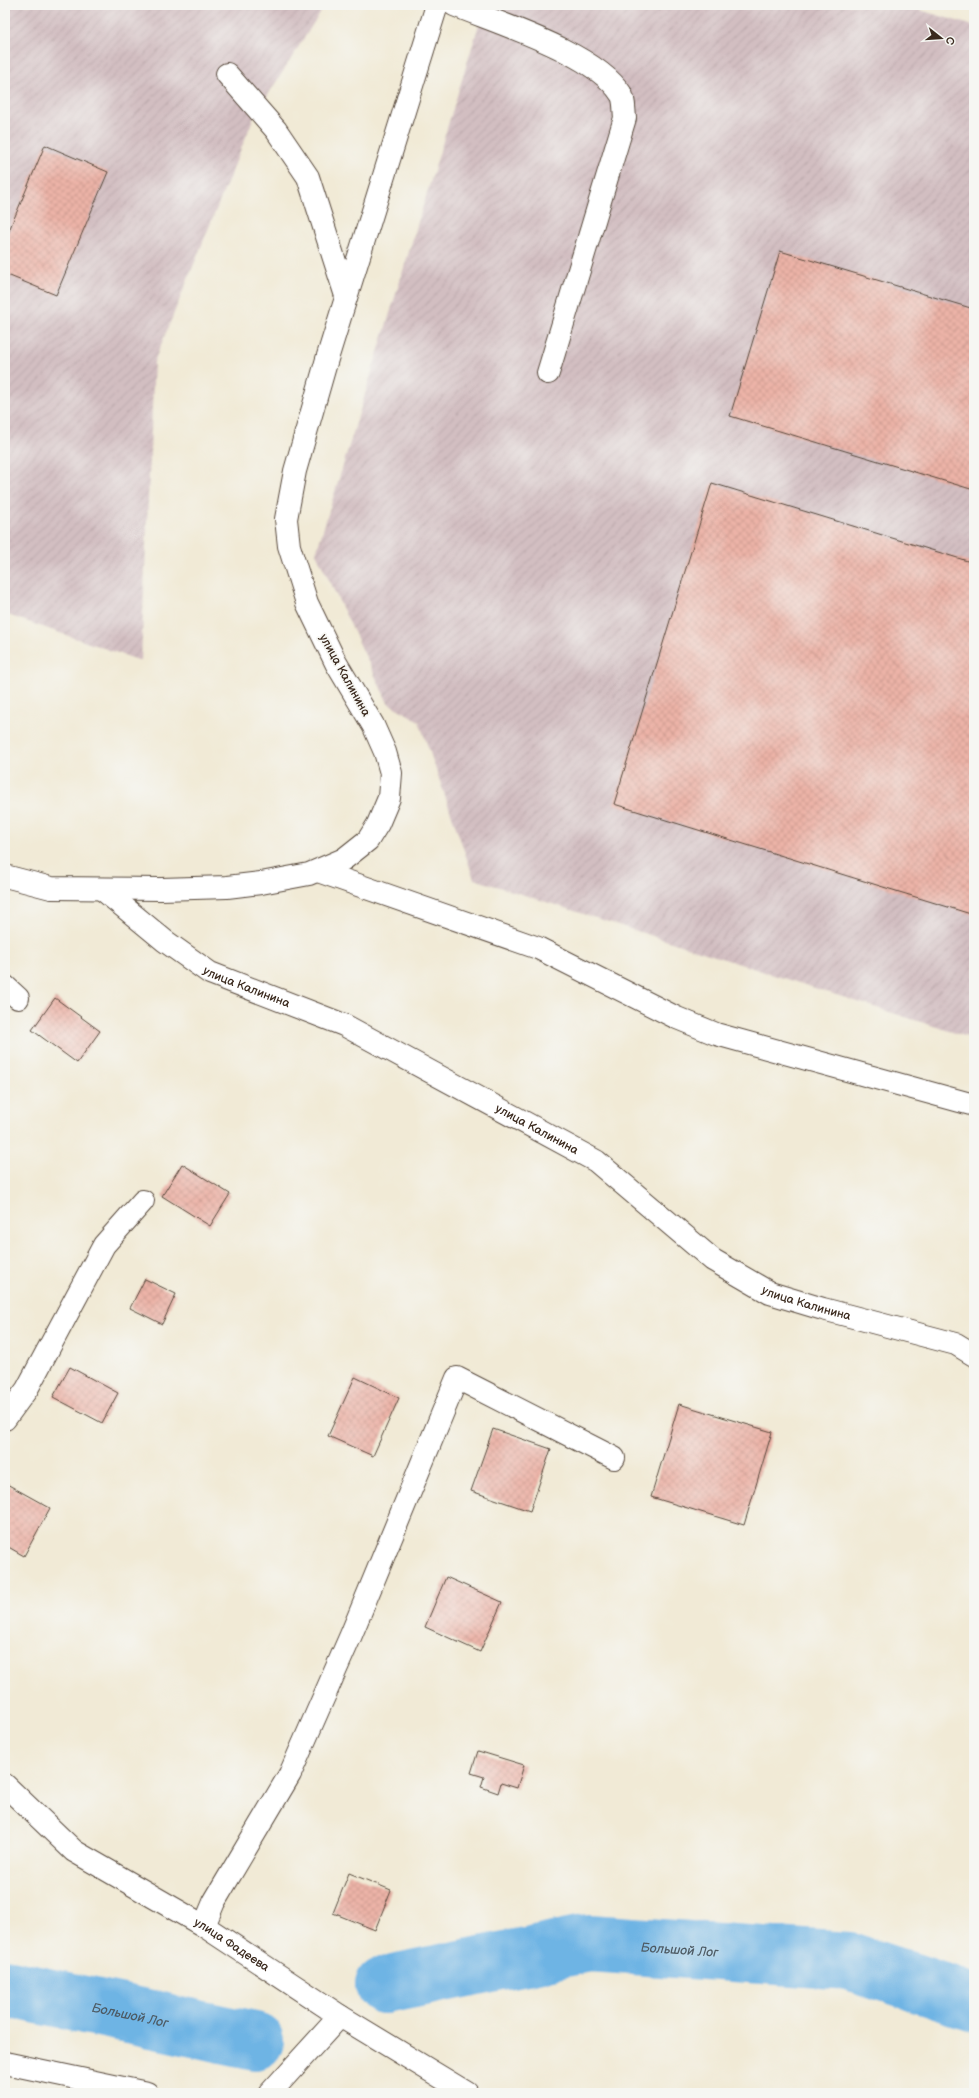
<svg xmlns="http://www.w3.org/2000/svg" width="979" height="2098" viewBox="0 0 979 2098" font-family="'Balsamiq Sans',sans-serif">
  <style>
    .industrial { fill: url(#industrial-furrows) }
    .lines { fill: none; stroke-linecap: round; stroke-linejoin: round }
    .river { stroke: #6eb4e4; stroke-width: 58 }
    .building { fill: url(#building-cross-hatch) }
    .minor-casing { stroke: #56473a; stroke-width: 24 }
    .minor { stroke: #fff; stroke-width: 22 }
    .labels { text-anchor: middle; stroke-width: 3.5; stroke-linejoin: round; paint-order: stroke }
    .street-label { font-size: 12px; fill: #3b2a1e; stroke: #f6f6f2 }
    .water-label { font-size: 13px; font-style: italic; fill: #4d5a63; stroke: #f6f6f2 }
  </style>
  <defs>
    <pattern id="industrial-furrows" width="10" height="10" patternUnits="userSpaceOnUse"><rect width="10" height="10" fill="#d2bec1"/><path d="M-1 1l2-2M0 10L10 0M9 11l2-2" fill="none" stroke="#b5a3a5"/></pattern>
    <pattern id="building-cross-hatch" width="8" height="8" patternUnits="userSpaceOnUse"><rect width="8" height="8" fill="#ecb3a7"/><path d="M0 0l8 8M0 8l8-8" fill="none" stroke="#cb9a8f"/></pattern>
  </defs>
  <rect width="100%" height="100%" fill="#f6f6f2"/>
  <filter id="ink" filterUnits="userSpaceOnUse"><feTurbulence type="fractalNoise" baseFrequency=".025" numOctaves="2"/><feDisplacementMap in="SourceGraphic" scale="8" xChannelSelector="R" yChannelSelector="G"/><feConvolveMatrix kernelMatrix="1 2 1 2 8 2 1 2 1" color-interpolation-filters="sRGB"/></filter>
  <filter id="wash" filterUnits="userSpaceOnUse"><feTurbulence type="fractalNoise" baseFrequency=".012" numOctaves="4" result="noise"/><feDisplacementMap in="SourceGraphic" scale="16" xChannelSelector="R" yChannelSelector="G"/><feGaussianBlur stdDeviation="0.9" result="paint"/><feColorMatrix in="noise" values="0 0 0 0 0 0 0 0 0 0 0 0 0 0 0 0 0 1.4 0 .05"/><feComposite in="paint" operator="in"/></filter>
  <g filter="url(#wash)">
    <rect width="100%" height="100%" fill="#f1ead6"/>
    <path class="industrial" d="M5 5H325L254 117 154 362 141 661 5 614Z
      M485 5H903L974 26V1039L474 879 419 721 388 703 316 553Z"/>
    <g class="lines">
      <g class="river">
        <path id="s1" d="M384 1985 589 1943 849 1961 974 2002"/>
        <path id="s2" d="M5 1988 255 2041"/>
      </g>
    </g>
    <g id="blocks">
      <path class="building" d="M45 145 108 172 56 295 5 274V240Z
        M780 251 974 309V490L730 416Z
        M712 483 974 563V915L614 804Z
        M55 998 100 1031 77 1063 32 1030Z
        M182 1164 230 1194 210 1226 162 1196Z
        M145 1279 176 1294 162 1324 130 1308Z
        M70 1367 118 1393 102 1423 53 1397Z
        M355 1377 399 1398 373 1456 328 1436Z
        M679 1404 772 1432 744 1525 651 1497Z
        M493 1429 551 1449 530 1511 471 1491Z
        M5 1483 50 1508 24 1556 5 1545Z
        M446 1577 502 1602 480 1652 425 1627Z
        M478 1751 524 1765 517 1788 501 1783 498 1793 481 1787 484 1777 471 1773Z
        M349 1873 391 1890 375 1930 333 1913Z"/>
    </g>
  </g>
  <g filter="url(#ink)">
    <use href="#blocks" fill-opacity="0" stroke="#56473a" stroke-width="1"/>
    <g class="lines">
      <g class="minor-casing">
        <g id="minor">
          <path d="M454 5C500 24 595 53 621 94 625 100 624 111 625 118L548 373"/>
          <path d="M227 74 276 130 308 177 346 296"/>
          <path d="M318 871 538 948 677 1018 716 1034 974 1105"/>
          <path d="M5 876 51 888 161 889 227 887 261 883 309 874 344 859 368 840 378 824 389 798 391 773 385 752 373 725 336 663 307 603 289 546 286 519 295 471 327 359 437 5"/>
          <path id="s3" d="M102 889 165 941 210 973 344 1025 596 1161 713 1260 770 1293 823 1309 956 1344 974 1355"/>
          <path d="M5 986 18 998"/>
          <path d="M5 1419 27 1389 104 1245 143 1201"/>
          <path id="s4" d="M5 1785 74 1851 204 1926 340 2016 467 2093"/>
          <path d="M204 1926 214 1902 290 1774 351 1635 457 1378 614 1458"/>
          <path d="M5 2063 147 2093"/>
          <path d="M270 2093 340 2016"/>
        </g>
      </g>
      <use href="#minor" class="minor"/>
    </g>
  </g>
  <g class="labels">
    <g class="street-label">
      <text transform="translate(345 675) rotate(61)" y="4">улица Калинина</text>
      <text dy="4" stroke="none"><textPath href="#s3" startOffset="176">улица Калинина</textPath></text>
      <text dy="4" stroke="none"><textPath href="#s3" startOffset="500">улица Калинина</textPath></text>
      <text dy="4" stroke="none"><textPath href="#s3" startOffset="824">улица Калинина</textPath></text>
      <text dy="4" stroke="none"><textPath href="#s4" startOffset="279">улица Фадеева</textPath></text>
    </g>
    <g class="water-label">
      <text dy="5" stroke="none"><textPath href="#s1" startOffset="300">Большой Лог</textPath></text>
      <text dy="5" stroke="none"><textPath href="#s2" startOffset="128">Большой Лог</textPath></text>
    </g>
  </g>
  <rect width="979" height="2098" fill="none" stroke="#f6f6f2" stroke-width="20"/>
  <g transform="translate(941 38) rotate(107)" stroke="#f6f6f2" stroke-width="3" paint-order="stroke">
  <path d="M0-3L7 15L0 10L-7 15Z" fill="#3b2a1e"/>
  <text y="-6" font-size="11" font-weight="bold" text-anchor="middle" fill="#3b2a1e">С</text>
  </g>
</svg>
